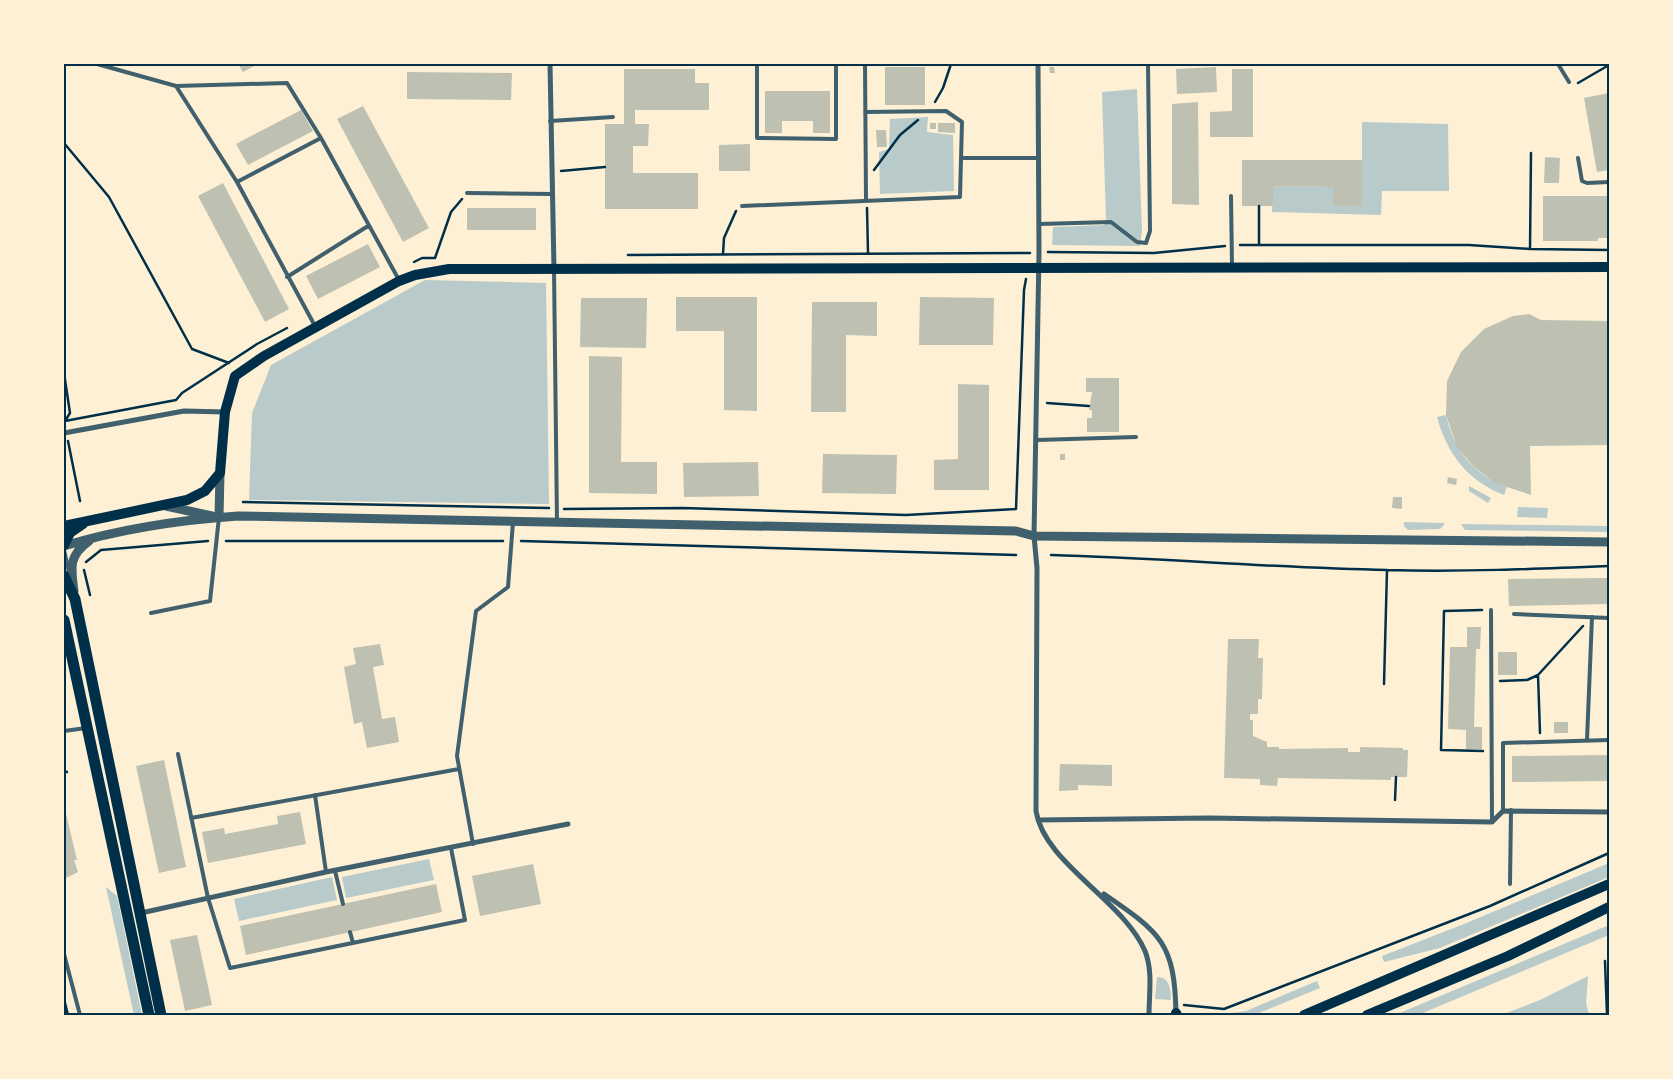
<svg xmlns="http://www.w3.org/2000/svg" width="1673" height="1079" viewBox="0 0 1673 1079" font-family="Mulish,sans-serif">
  <style>
    .green { fill: #b9caca }
    .building { fill: #bec0b2 }
    .lines { fill: none; stroke-linecap: round; stroke-linejoin: round }
    .path { stroke: #003049; stroke-width: 2.5 }
    .service { stroke: #3f606c; stroke-width: 4 }
    .minor { stroke: #3f606c; stroke-width: 5 }
    .tertiary { stroke: #3f606c; stroke-width: 9 }
    .secondary { stroke: #003049; stroke-width: 10 }
    .primary { stroke: #003049; stroke-width: 11 }
    .neatline { fill: none; stroke: #003049; stroke-width: 2 }
  </style>
  <rect width="100%" height="100%" fill="#fdf0d5"/>
  <path class="green" d="M1137 89 1142 231 1140 246 1052 245 1053 227 1104 225 1106 220 1102 92Z
    M928 117 927 132 953 135 954 191 880 194 879 152 889 149 890 119Z
    M1362 122 1448 124 1449 191H1382L1381 215 1272 212 1273 186 1333 187V206H1362Z
    M425 280 546 283 549 504 249 500 252 413 271 365Z
    M1446 415C1453 448 1474 476 1507 487L1504 495C1468 481 1447 454 1437 417Z
    M1469 486 1491 498 1488 503 1469 491Z
    M1518 507 1548 508 1547 518 1517 517Z
    M1404 522 1444 523V525L1440 529 1408 530 1404 526Z
    M1461 524 1609 526V532L1465 530Z
    M429 859 434 880 346 898 342 877Z
    M1609 863V877L1440 948 1384 962 1382 956 1464 924Z
    M332 877 337 900 239 921 234 899Z
    M106 887 117 896 142 1015H134Z
    M1609 925V935L1418 1015H1395Z
    M1588 976 1586 1003 1589 1015H1501L1540 1000Z
    M1157 977C1170 977 1171 990 1171 1000L1155 999Z
    M1317 981 1320 988 1254 1015 1232 1013 1246 1011Z"/>
  <path class="building" d="M238 64H258L243 72Z
    M885 67H925V105H885Z
    M1049 67H1054L1055 73H1050Z
    M1216 67 1217 92 1177 94 1176 69Z
    M624 69H695V83H709V110H635V124H649L648 146H633V173H698V209H605V124H624Z
    M1232 69H1253V137H1210V112L1232 111Z
    M407 72 512 73 511 100 407 99Z
    M765 91H830V133H813V121H782V133H765Z
    M1609 93V170L1597 172 1584 98Z
    M1198 102 1199 205 1172 204V104Z
    M363 106 429 228 403 242 337 119Z
    M301 110 313 131 248 165 236 144Z
    M930 123H936V129H930Z
    M938 123H955V133L938 132Z
    M876 130H886L887 147H877Z
    M750 144V171H719V145Z
    M1545 157 1560 158 1559 183H1544Z
    M1242 160H1362V206H1333V187L1273 186V206H1242Z
    M223 183 289 309 265 322 198 196Z
    M1543 196H1609V238H1598V241H1543Z
    M467 208H536V230H467Z
    M368 244 380 267 318 299 306 276Z
    M676 297H757V411L724 410V331H676Z
    M920 297 994 298 993 345H919Z
    M581 298H647L646 348 580 347Z
    M812 302H877V336L846 335V412H811Z
    M1529 314 1541 320 1609 321V445L1530 446 1531 495 1495 483 1474 467 1457 447 1446 415 1447 381 1461 352 1484 329 1513 316Z
    M589 356 622 357 621 462H657V494L589 493Z
    M1086 378H1119V432H1087V418H1092V410H1089L1092 392H1086Z
    M958 384 989 385V490H934V460L958 459Z
    M823 454 897 455 896 494 822 493Z
    M1060 454H1065V460H1060Z
    M758 462 759 496 684 497 683 463Z
    M1448 477 1457 479 1456 485 1447 483Z
    M1393 497H1402V509L1392 508Z
    M1609 578V604L1509 606 1508 579Z
    M1467 627H1481L1480 649H1476L1474 727H1482V749H1466V730L1448 729 1450 647H1467Z
    M1228 639H1259L1258 658H1263L1262 699H1258V714H1250V720H1253V736L1267 742V747H1279V749L1348 748V752H1360V747L1403 748V750H1408L1407 777H1391V780L1278 778 1277 786 1260 785V779L1224 778Z
    M380 644 384 665 373 667 382 719 395 717 399 742 367 748 362 722 354 724 344 667 356 664 353 648Z
    M1498 652H1517V675H1498Z
    M1554 722H1568V733H1554Z
    M1609 755V781L1512 782V756Z
    M164 760 186 867 159 873 136 766Z
    M1060 764 1112 765V786L1078 785V790L1059 791Z
    M64 805 77 860H74L78 872 64 879Z
    M300 812 306 844 208 863 202 832 224 828 225 834 278 824 277 816Z
    M533 864 541 904 480 916 472 876Z
    M436 884 442 912 246 955 240 926Z
    M197 935 212 1005 185 1011 170 940Z"/>
  <g class="lines">
    <path class="path" d="M1578 83 1609 65
      M935 102 943 88 951 64
      M64 143 109 197 192 349 229 363
      M874 170 900 135 918 120
      M561 171 605 167
      M1259 206V245
      M867 208 868 253
      M1240 245H1469L1530 249 1609 250
      M1530 249 1531 153
      M1048 252 1154 253 1225 246
      M723 254 724 238 736 211
      M628 255 1030 253
      M435 258 451 212 462 199
      M414 262 422 258H435
      M64 373 70 413 65 421
      M1047 403 1089 406
      M65 421 176 400 182 393 257 344 287 328
      M68 441 80 501
      M243 502 549 508
      M564 509 683 508 906 515 1016 509 1024 290 1026 279
      M226 541H503
      M521 541 1016 555
      M1051 555C1163 558 1274 568 1387 570 1461 572 1535 569 1609 566
      M86 562 101 550 208 541
      M84 570 90 595
      M1482 610 1444 611 1441 750 1483 751
      M1538 675 1540 733
      M1500 681 1527 680 1538 675 1583 626
      M1384 684 1387 570
      M64 771 67 772
      M1395 800 1396 777
      M1605 961 1607 1015
      M64 999 68 1015
      M1184 1005 1224 1009 1490 906 1609 853"/>
    <path class="service" d="M97 64 176 86 287 83 321 138 399 280
      M757 64V138L836 139V64
      M865 64 866 199
      M1558 64 1569 82
      M176 86 237 182 315 326
      M550 121 613 117
      M962 158H1039
      M1578 158 1582 181 1587 183 1609 182
      M237 182 321 138
      M467 193 552 194
      M1231 196 1232 266
      M742 206 960 197 962 122 946 111 865 112
      M1039 224 1111 222 1137 242 1146 243 1150 231 1148 64
      M554 269 557 522
      M287 277 368 226
      M1037 440 1136 437
      M64 550 69 572
      M1491 610 1492 822
      M151 613 210 601 219 517
      M1514 614 1609 618
      M64 731 86 728
      M1587 740 1592 617
      M178 754 208 898 230 968 465 920 451 848
      M315 795 326 872
      M1503 811V743L1609 740
      M191 818 459 769
      M473 844 457 756 476 611 508 587 513 522
      M335 871 343 904
      M1510 884 1511 810
      M350 932 353 943
      M64 954 80 1015"/>
    <path class="minor" d="M550 64 554 269
      M1038 64 1039 252 1034 536 1037 568 1036 811C1044 863 1123 900 1145 951 1153 971 1149 994 1149 1015
      M64 433 184 411 225 412
      M1038 820 1209 818 1492 822 1503 811 1609 812
      M1104 894C1161 933 1175 943 1176 1015
      M141 913 326 872 568 824"/>
    <path class="tertiary" d="M166 506 212 516
      M219 517 220 473
      M64 546C120 529 179 520 238 516L1016 531 1034 536 1609 542
      M74 591C71 568 68 556 89 541"/>
    <path class="secondary" d="M64 526 187 500 205 491 220 473 225 412 235 376 264 356 399 281 415 275 449 269 1609 267
      M64 545 70 533 83 524
      M1176 1013 1177 1015
      M1304 1015 1609 884
      M1367 1015 1508 956 1609 907"/>
    <path class="primary" d="M64 576 75 599 161 1015
      M64 620 149 1015"/>
  </g>
  <rect width="1673" height="1079" fill="none" stroke="#fdf0d5" stroke-width="130"/>
  <rect x="65" y="65" width="1543" height="949" class="neatline"/>
</svg>
